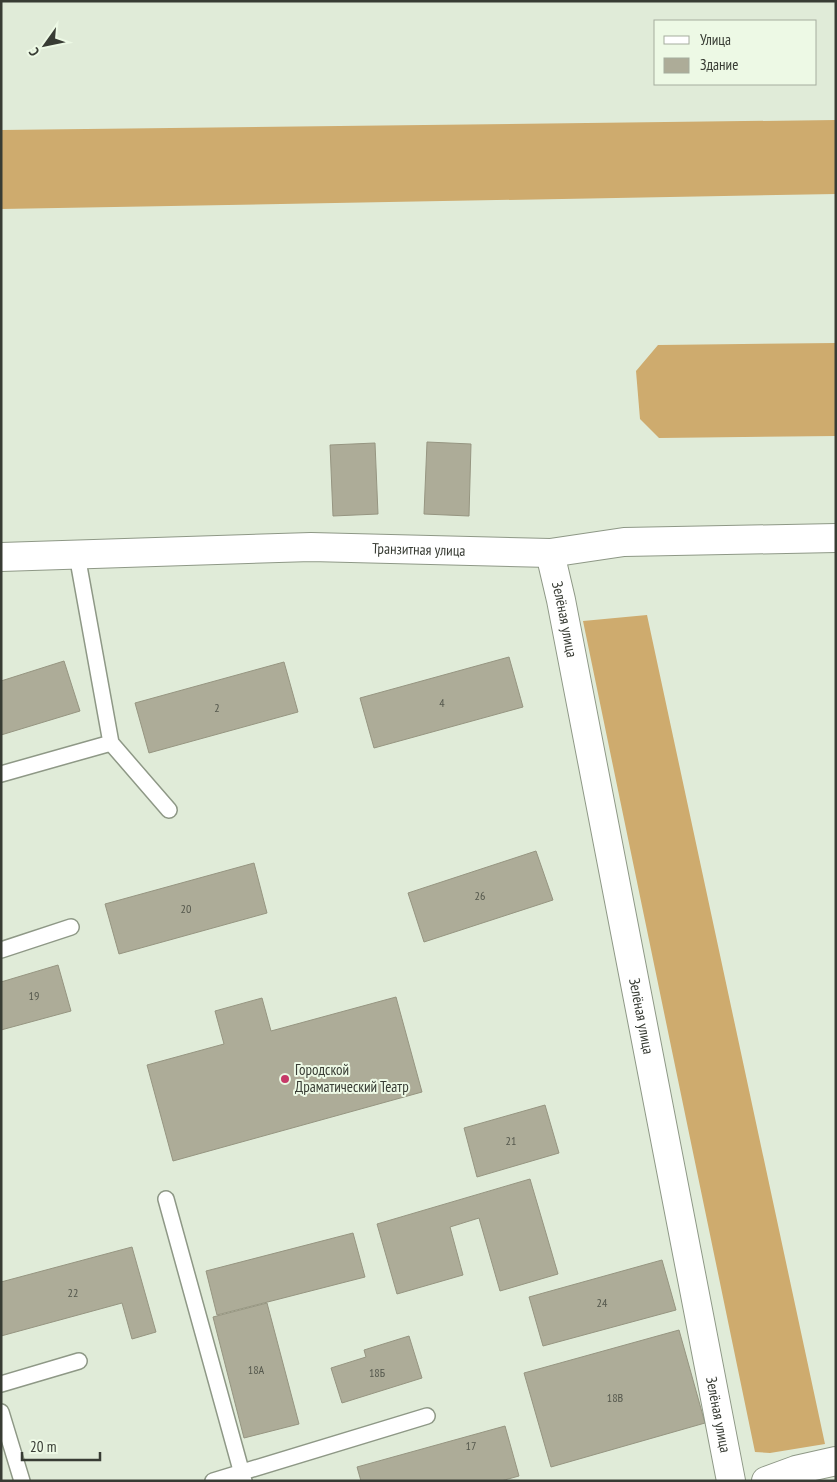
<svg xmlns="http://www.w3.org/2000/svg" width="837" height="1482" viewBox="0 0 837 1482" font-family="'PT Sans Narrow',sans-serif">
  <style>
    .forest { fill: #ceab6e }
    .building { fill: #adac98; stroke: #969581 }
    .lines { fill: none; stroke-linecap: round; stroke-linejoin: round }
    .service-casing { stroke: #8e9886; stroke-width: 18 }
    .minor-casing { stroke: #8e9886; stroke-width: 30 }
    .tertiary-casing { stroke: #8e9886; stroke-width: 30 }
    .service { stroke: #fff; stroke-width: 15 }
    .minor { stroke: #fff; stroke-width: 28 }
    .tertiary { stroke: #fff; stroke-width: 28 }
    .poi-dot { fill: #c63968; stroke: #edf9e5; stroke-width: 2 }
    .labels { text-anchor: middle; stroke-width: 4; stroke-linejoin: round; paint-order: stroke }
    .number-label { font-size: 12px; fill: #55584d }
    .street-label { font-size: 15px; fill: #383c34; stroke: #edf9e5 }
    .poi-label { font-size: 15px; fill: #383c34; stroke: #edf9e5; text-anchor: start }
  </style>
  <rect width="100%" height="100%" fill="#e0ebd8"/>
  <path class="forest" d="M836 120V194L1 209V130Z
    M836 343V436L659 438 640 419 636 371 658 345Z
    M647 615 825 1444 770 1453 755 1452 583 621Z"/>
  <path class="building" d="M427 442 471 444 469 516 424 514Z
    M375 443 378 514 333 516 330 445Z
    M509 657 523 707 374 748 360 698Z
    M64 661 80 711 1 735V681Z
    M284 662 298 712 149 753 135 703Z
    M536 851 553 900 424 942 408 893Z
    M254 863 267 913 119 954 105 904Z
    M58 965 71 1011 1 1030V982Z
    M396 997 422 1092 173 1161 147 1065 224 1044 215 1011 262 998 271 1031Z
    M545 1105 559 1153 477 1177 464 1128Z
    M530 1179 558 1274 500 1291 479 1218 450 1227 463 1275 397 1294 377 1224Z
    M353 1233 365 1277 217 1315 206 1271Z
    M132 1247 156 1332 132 1339 122 1303 1 1336V1282Z
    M662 1260 676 1310 543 1346 529 1297Z
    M267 1303 299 1424 244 1438 213 1317Z
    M679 1330 705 1423 551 1467 524 1373Z
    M409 1336 422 1378 342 1403 331 1368 366 1357 364 1350Z
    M505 1426 519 1476 501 1481H361L357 1467Z"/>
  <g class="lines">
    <g class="service-casing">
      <path id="service" d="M111 743 169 810
        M1 774 111 743 77 555
        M1 950 71 927
        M166 1199 244 1481
        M1 1384 79 1361
        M1 1412 22 1481
        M213 1481 427 1416"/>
    </g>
    <g class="minor-casing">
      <g id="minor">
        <path id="s1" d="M550 553 561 600 731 1481"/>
        <path d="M766 1481 796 1470 836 1461"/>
      </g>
    </g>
    <g class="tertiary-casing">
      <g id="tertiary">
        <path id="s2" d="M1 557 311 547 550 553 624 542 836 538"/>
      </g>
    </g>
    <use href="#service" class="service"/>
    <use href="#minor" class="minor"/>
    <use href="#tertiary" class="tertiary"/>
  </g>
  <circle class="poi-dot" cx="285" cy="1079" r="5"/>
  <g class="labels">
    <g class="number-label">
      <text x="442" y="707">4</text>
      <text x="217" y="712">2</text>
      <text x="480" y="900">26</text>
      <text x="186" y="913">20</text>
      <text x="34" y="1000">19</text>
      <text x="511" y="1145">21</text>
      <text x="73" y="1297">22</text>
      <text x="602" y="1307">24</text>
      <text x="256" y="1374">18А</text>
      <text x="377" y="1377">18Б</text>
      <text x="615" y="1402">18В</text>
      <text x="471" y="1450">17</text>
    </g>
    <g class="street-label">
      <text dy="5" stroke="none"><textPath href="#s2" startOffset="418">Транзитная улица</textPath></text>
      <text dy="5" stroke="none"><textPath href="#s1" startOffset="68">Зелёная улица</textPath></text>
      <text dy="5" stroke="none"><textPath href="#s1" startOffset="472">Зелёная улица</textPath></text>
      <text dy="5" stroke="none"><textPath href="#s1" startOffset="878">Зелёная улица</textPath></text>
    </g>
    <g class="poi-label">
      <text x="295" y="1075">Городской<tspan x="295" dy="17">Драматический Театр</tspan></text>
    </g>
  </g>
  <rect width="837" height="1482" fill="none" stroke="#383c34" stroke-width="5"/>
  <rect x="654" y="20" width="162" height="65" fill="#edf9e5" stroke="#a5ad9e"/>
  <rect x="664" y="36" width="25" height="8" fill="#ffffff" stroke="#a5ad9e"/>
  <text x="700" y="45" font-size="15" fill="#383c34">Улица</text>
  <rect x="664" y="58" width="25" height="15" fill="#adac98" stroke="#a5ad9e"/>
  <text x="700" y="70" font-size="15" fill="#383c34">Здание</text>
  <g transform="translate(45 45) rotate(237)" stroke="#edf9e5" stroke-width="4" paint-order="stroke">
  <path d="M0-4L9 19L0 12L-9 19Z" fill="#383c34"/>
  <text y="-8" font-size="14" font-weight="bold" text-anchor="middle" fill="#383c34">С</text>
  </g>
  <path d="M22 1452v8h78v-8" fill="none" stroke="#383c34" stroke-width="2.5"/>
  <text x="30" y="1452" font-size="15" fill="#383c34" stroke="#edf9e5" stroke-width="4" paint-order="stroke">20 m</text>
</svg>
